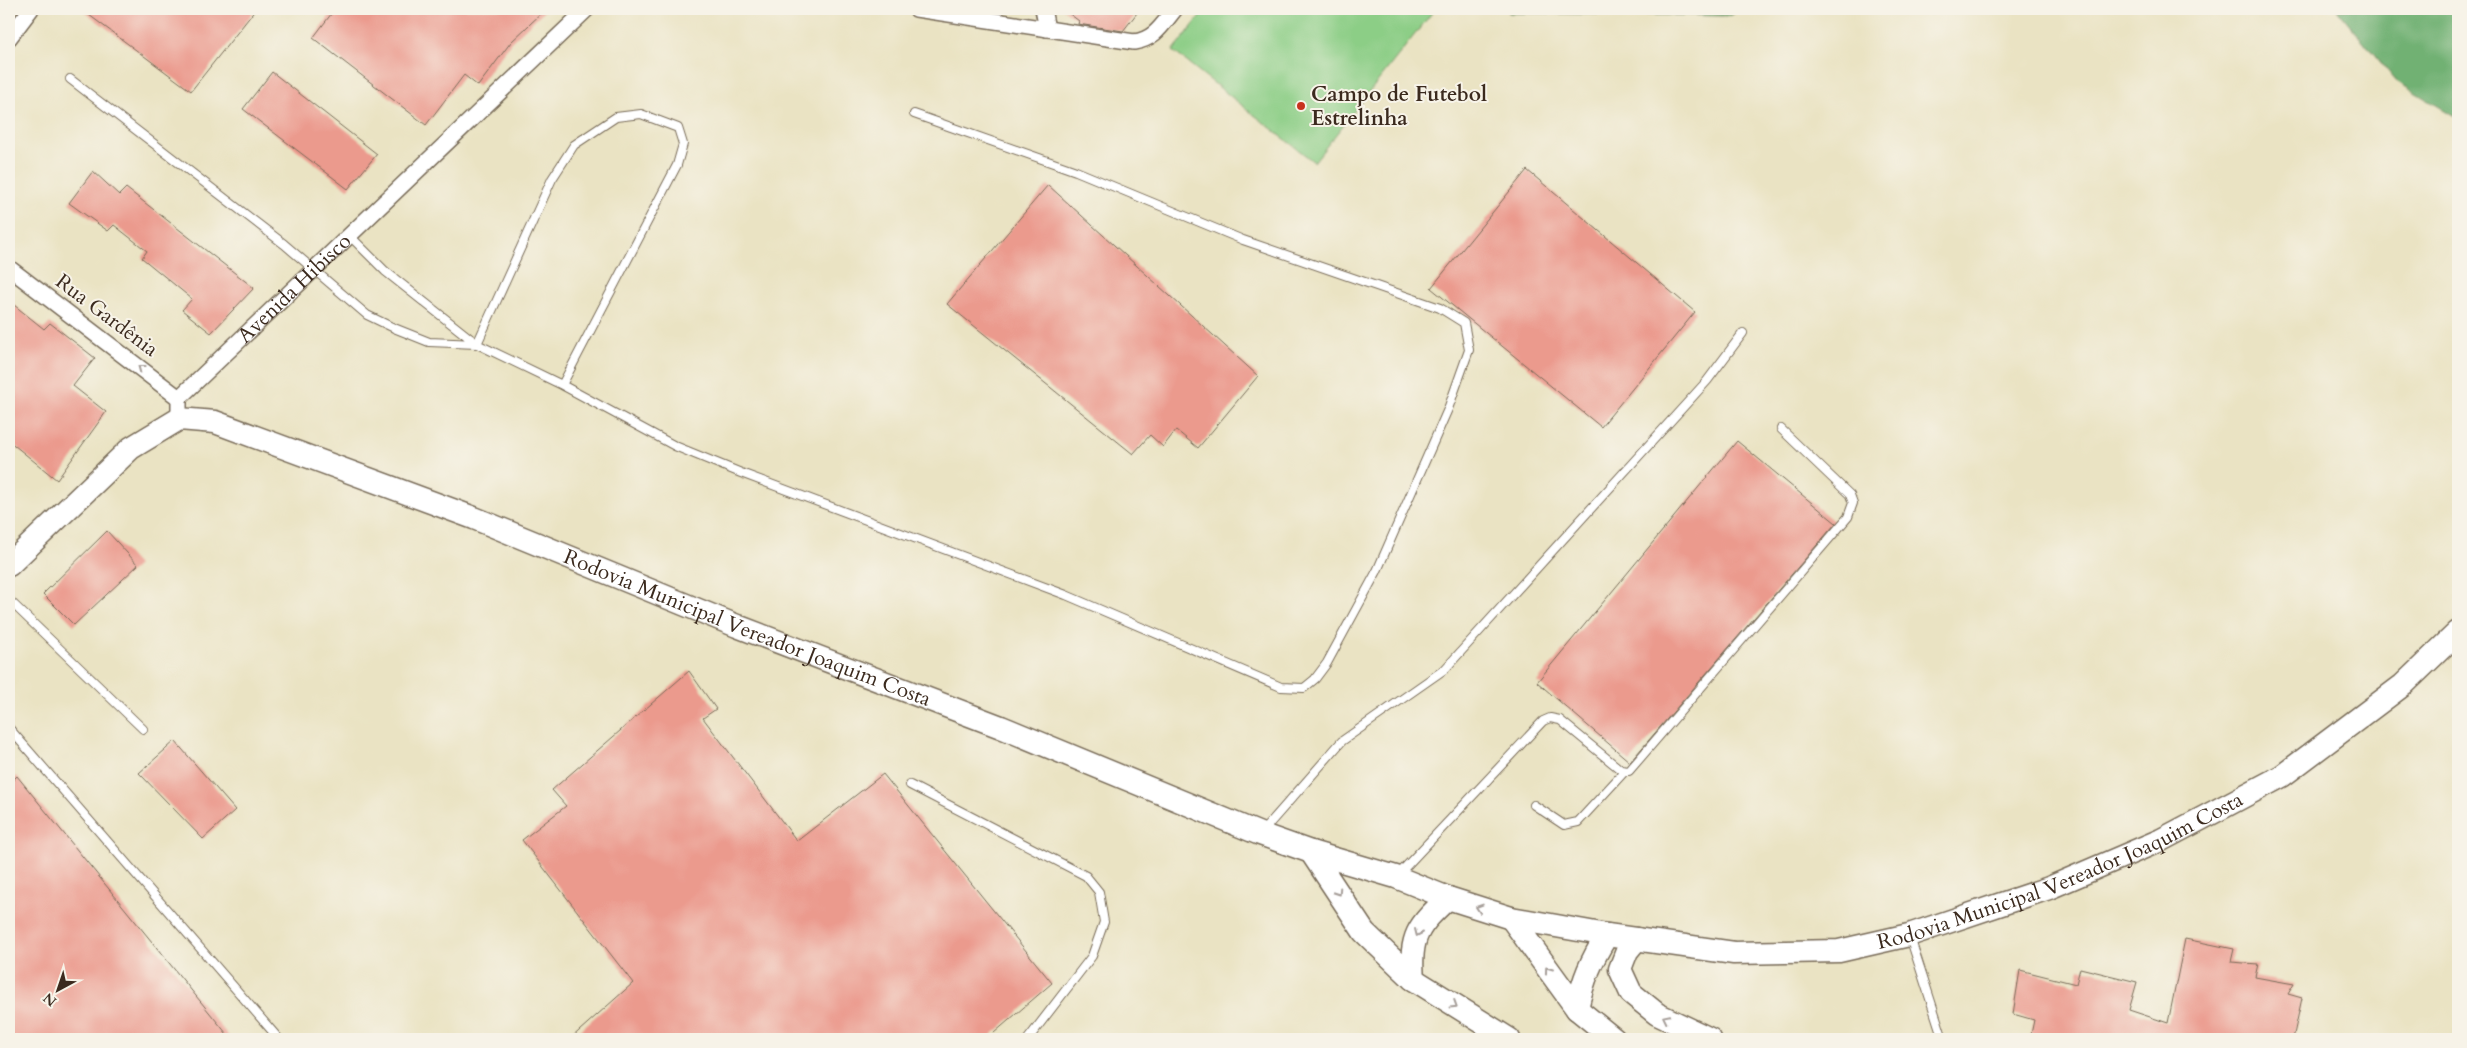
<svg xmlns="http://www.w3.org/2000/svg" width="2467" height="1048" viewBox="0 0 2467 1048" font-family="Cardo,serif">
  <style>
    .green { fill: #8cce86; stroke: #647c52 }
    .forest { fill: #71b173; stroke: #566e48 }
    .building { fill: #eb9a8d }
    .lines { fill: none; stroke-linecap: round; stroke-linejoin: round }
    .service-casing { stroke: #786b58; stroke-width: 10 }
    .minor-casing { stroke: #786b58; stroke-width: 18 }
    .secondary-casing { stroke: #786b58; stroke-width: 25 }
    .service { stroke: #fff; stroke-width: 8 }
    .minor { stroke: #fff; stroke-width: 15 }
    .secondary { stroke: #fff; stroke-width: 22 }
    .oneway { stroke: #a79f9a }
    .poi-dot { fill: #c8321e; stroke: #f7f3e8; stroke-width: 2 }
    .labels { text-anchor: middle; stroke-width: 4; stroke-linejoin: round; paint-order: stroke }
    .poi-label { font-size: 21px; font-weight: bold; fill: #3b2a1e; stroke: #f7f3e8; text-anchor: start }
    .street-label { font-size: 21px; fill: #3b2a1e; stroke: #f7f3e8 }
  </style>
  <rect width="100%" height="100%" fill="#f7f3e8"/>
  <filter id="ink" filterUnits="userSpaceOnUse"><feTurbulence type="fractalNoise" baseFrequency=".02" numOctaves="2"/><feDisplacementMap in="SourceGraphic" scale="10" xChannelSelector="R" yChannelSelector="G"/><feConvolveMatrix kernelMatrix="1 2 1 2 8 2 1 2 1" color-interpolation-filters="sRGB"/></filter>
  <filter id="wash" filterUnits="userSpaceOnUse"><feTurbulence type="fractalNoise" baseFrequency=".0096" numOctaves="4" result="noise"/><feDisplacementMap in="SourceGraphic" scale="20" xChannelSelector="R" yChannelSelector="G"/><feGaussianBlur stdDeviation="1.12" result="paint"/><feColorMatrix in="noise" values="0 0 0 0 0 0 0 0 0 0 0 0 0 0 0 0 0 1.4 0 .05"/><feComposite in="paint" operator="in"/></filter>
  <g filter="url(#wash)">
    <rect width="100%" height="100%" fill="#eae3c3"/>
    <path class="green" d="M1206 9H1435L1314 162 1173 51Z"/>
    <path class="forest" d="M1508 9H1741L1730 16 1509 13Z
      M2337 9H2458V118L2396 81Z"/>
    <g id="blocks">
      <path class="building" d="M81 9H256L191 91Z
        M335 9H546L511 42 478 86 464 75 426 125 313 38Z
        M1063 9H1140L1123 31 1078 24 1079 21Z
        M272 72 377 154 348 189 243 109Z
        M1527 170 1695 312 1601 427 1431 288Z
        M93 171 119 195 126 188 254 288 211 333 182 310 192 299 142 258 147 251 114 225 108 231 69 203Z
        M1048 185 1258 376 1198 448 1176 430 1163 447 1150 435 1133 454 947 304Z
        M9 301 44 329 50 323 95 358 73 386 106 412 57 480 9 441Z
        M1737 441 1836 523 1630 762 1537 682Z
        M107 531 138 565 74 625 43 594Z
        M689 671 716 709 703 718 797 841 883 774 1052 983 987 1039H570L633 983 522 840 566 806 552 790Z
        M175 741 235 810 203 839 139 773Z
        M17 776 231 1039H9V784Z
        M2185 939 2234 949 2231 962 2258 964 2255 977 2294 984 2288 994 2302 998 2293 1039H2030L2034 1020 2013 1014 2020 970 2076 984 2080 968 2137 982 2129 1010 2168 1023Z"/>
    </g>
  </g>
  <g filter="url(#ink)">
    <use href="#blocks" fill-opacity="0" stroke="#786b58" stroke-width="1"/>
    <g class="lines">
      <g class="service-casing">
        <path id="service" d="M70 79 284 244 367 315 394 328 429 342 477 344 562 385 675 446 741 473 1066 595 1281 687 1304 688 1315 679 1327 663 1377 571 1448 409 1469 350 1464 323 1440 308 1243 240 1076 171 914 114
          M349 235 385 271 477 344 552 179 574 145 616 117 641 114 678 128 683 144 677 165 562 385
          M9 600 143 729
          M9 728 279 1039
          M910 785 1086 876 1099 892 1104 922 1092 956 1028 1039
          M1534 805 1564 825 1578 822 1625 771
          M1262 832 1342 741 1445 669 1707 381 1743 333
          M1397 876 1543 721 1550 718 1560 720 1621 770 1629 771 1848 517 1853 503 1850 495 1781 429
          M1910 937 1943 1039"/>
      </g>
      <g class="minor-casing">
        <g id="minor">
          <path d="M916 9 1134 42C1155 39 1162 25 1175 9"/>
          <path d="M1043 9 1047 29"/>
          <path d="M9 38 31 9"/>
          <path d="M9 268 179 398"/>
          <path id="s1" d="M179 419V398L587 9"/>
        </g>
      </g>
      <g class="secondary-casing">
        <g id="secondary">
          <path id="s2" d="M9 565 131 448 179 419 215 422 474 518 737 626 1001 727 1260 834 1311 852 1396 877 1448 898 1511 918 1607 935 1734 953 1839 951 1909 935 2049 888 2161 840 2282 776 2403 685 2458 632"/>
          <path d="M1311 852 1364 932 1413 979 1509 1039"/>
          <path d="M1511 918 1577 1009 1614 1039"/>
          <path d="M1637 939 1627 951 1620 969 1631 993 1657 1014 1710 1039"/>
          <path d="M1413 979C1409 936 1418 926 1448 898"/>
          <path d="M1577 1009C1583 979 1591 961 1607 935"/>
        </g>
      </g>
      <use href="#service" class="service"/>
      <use href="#minor" class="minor"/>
      <use href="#secondary" class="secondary"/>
    </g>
    <defs><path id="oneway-chevron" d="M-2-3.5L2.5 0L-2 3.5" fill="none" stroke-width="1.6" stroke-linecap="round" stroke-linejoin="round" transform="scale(1.25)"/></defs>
    <g class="oneway">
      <use href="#oneway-chevron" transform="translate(141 368) rotate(-143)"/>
      <use href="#oneway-chevron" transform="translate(1338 892) rotate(56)"/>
      <use href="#oneway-chevron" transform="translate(1479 908) rotate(-162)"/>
      <use href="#oneway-chevron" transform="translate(1418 933) rotate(114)"/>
      <use href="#oneway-chevron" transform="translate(1548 970) rotate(-126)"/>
      <use href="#oneway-chevron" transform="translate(1454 1005) rotate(32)"/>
      <use href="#oneway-chevron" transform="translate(1666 1018) rotate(-154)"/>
    </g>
  </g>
  <circle class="poi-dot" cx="1301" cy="106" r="5"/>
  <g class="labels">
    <g class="poi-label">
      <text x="1311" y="101">Campo de Futebol<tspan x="1311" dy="24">Estrelinha</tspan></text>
    </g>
    <g class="street-label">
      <text dy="7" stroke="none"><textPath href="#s1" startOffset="180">Avenida Hibisco</textPath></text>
      <text transform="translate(107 315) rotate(37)" y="7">Rua Gardênia</text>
      <text dy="7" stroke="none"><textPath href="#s2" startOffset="832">Rodovia Municipal Vereador Joaquim Costa</textPath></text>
      <text dy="7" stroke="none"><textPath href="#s2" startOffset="2216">Rodovia Municipal Vereador Joaquim Costa</textPath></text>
    </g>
  </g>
  <rect width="2467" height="1048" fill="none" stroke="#f7f3e8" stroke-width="30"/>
  <g transform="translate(58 990) rotate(220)" stroke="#f7f3e8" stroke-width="4" paint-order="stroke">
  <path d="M0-4L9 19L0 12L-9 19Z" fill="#3b2a1e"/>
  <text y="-8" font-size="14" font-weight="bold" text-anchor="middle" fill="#3b2a1e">N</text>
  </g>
</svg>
